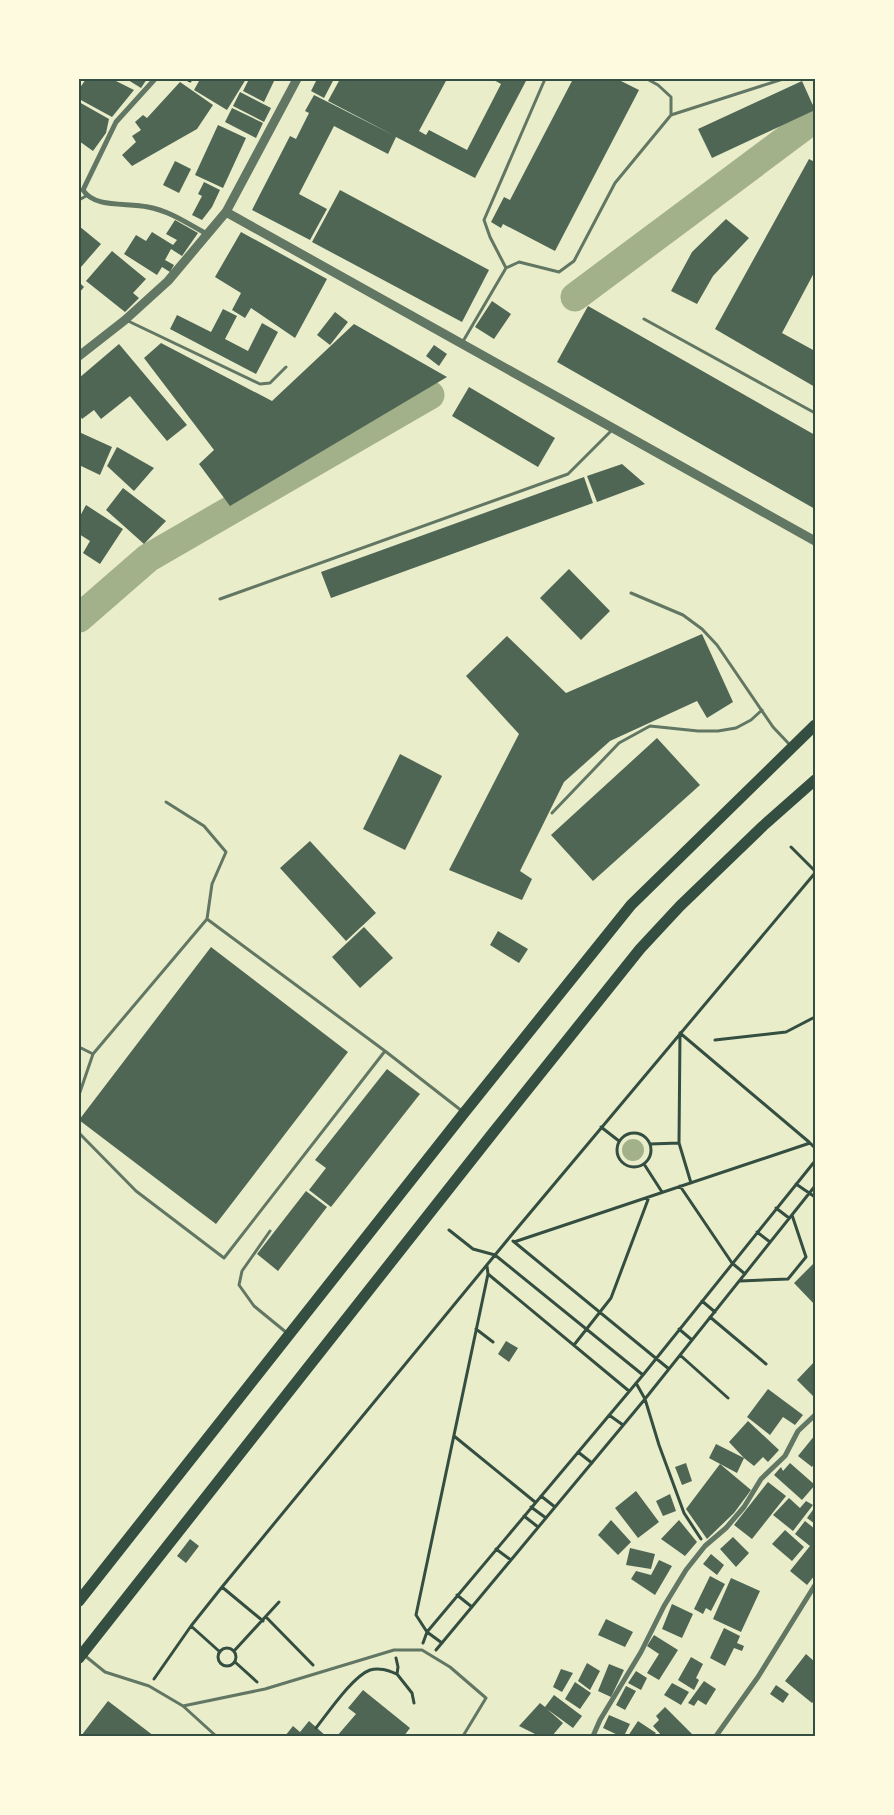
<svg xmlns="http://www.w3.org/2000/svg" width="894" height="1815" viewBox="0 0 894 1815" font-family="'Golos Text',sans-serif">
  <style>
    .water { fill: #a3b18a }
    .lines { fill: none; stroke-linecap: round; stroke-linejoin: round }
    .river { stroke: #a3b18a; stroke-width: 29 }
    .building { fill: #4f6655 }
    .path { stroke: #344e41; stroke-width: 3 }
    .service { stroke: #617663; stroke-width: 3 }
    .minor { stroke: #617663; stroke-width: 5 }
    .tertiary { stroke: #617663; stroke-width: 9 }
    .primary { stroke: #344e41; stroke-width: 11 }
    .neatline { fill: none; stroke: #344e41; stroke-width: 2 }
  </style>
  <rect width="100%" height="100%" fill="#e9edc9"/>
  <path class="water" d="M622 1150a11 11 0 1 1 22 0a11 11 0 1 1-22 0Z"/>
  <g class="lines">
    <path class="river" d="M575 297 815 118
      M79 618 148 558 430 395"/>
  </g>
  <path class="building" d="M86 79H112L134 90 112 117 79 99V89Z
    M129 79H147L141 88 128 80Z
    M195 79H246L227 110 194 90 199 81Z
    M249 79H275L264 102 243 91Z
    M317 79H334L324 98 311 91Z
    M340 79H447L419 131 426 135 429 130 467 150 501 84 492 79H527L475 178 396 137 388 154 334 126 299 194 327 209 310 240 252 210 290 136 296 139 309 113 305 111 314 95 395 136 328 101Z
    M573 79H617L639 90 555 251 503 224 501 228 491 222 504 197 510 200Z
    M802 81 815 110 712 158 698 129Z
    M180 82 213 105 197 129 132 166 122 155 136 142 132 136 141 130 135 122 143 115 147 118Z
    M240 92 271 108 264 122 233 106Z
    M79 102 109 119 106 133 93 151 79 141Z
    M232 108 263 123 256 138 225 122Z
    M218 125 246 138 223 188 195 175Z
    M809 159 815 162V271L782 333 815 351V387L715 329Z
    M175 161 191 169 179 193 163 185Z
    M204 182 220 190 212 207 202 220 192 215 202 196 198 194Z
    M340 190 489 270 462 322 312 242Z
    M726 219 749 238 713 276 697 304 671 291 692 252Z
    M175 220 198 233 182 256 171 249 165 260 174 265 170 272 162 267 157 275 124 254 136 235 146 241 152 232 173 245 177 240 166 234Z
    M79 226 101 244 81 267 79 265Z
    M241 232 327 279 295 338 251 308 245 318 232 310 241 293 215 277Z
    M112 251 146 279 133 293 139 298 125 312 86 281Z
    M79 282 84 287 79 293Z
    M492 301 511 314 494 339 475 327Z
    M588 306 815 435V509L557 362Z
    M223 309 237 316 225 339 248 351 262 323 278 332 256 374 170 329 177 315 211 332Z
    M335 312 348 322 330 345 317 335Z
    M354 324 447 377 230 506 199 464 214 450 144 358 161 343 272 401Z
    M119 344 187 425 167 441 130 396 101 419 94 410 82 419 79 414V378Z
    M434 345 447 354 439 366 426 356Z
    M469 387 555 438 538 467 452 416Z
    M79 432 112 447 100 475 79 465Z
    M117 447 154 468 134 491 107 466Z
    M622 464 645 484 597 502 587 476Z
    M584 477 593 503 331 598 321 572Z
    M123 488 166 521 144 544 106 510Z
    M86 505 123 529 100 564 83 553 90 541 79 534V518Z
    M569 569 610 611 581 640 540 598Z
    M702 634 733 702 707 718 697 701 610 741 564 782 520 871 532 879 522 900 449 870 519 734 466 676 507 636 566 693Z
    M657 738 700 785 593 881 551 835Z
    M400 754 442 776 405 850 363 829Z
    M310 841 376 913 346 941 280 868Z
    M364 927 393 958 360 988 332 957Z
    M498 931 528 949 519 963 490 945Z
    M211 947 348 1052 216 1224 79 1120Z
    M387 1069 420 1094 331 1207 309 1190 326 1168 315 1160Z
    M306 1191 327 1207 278 1271 257 1254Z
    M815 1262V1305L794 1283Z
    M506 1341 518 1348 509 1362 498 1354Z
    M815 1361V1398L797 1380Z
    M768 1389 803 1415 795 1425 783 1417 770 1435 747 1417Z
    M748 1421 779 1450 768 1462 763 1457 754 1466 744 1458 737 1473 709 1458 716 1444 744 1458 729 1442Z
    M815 1435V1462L812 1467 798 1456Z
    M686 1463 692 1481 682 1485 675 1467Z
    M790 1463 815 1485 802 1500 774 1475 781 1467 783 1471Z
    M720 1464 751 1490 734 1513 707 1539 686 1509Z
    M768 1482 786 1496 752 1539 734 1525Z
    M636 1491 659 1522 638 1538 615 1508Z
    M670 1494 676 1511 663 1516 656 1501Z
    M789 1498 800 1508 806 1501 813 1505 793 1531 773 1515Z
    M815 1507V1524L807 1518Z
    M611 1520 631 1542 618 1555 598 1535Z
    M679 1520 697 1542 685 1556 661 1539Z
    M805 1521 815 1529V1575L807 1585 790 1571 810 1546 795 1534Z
    M785 1530 804 1547 792 1561 772 1544Z
    M733 1537 749 1553 736 1567 720 1549Z
    M190 1539 199 1546 186 1563 177 1556Z
    M630 1548 655 1554 651 1569 626 1565Z
    M711 1554 724 1565 717 1575 703 1564Z
    M659 1560 672 1566 655 1595 631 1579 636 1571 651 1575Z
    M710 1576 725 1584 711 1611 706 1608 703 1614 694 1609Z
    M731 1578 760 1591 741 1632 713 1619Z
    M672 1604 693 1614 682 1638 662 1629Z
    M606 1619 633 1632 625 1647 598 1635Z
    M724 1628 740 1636 737 1643 744 1646 742 1651 734 1648 725 1666 710 1658Z
    M654 1635 678 1650 659 1680 647 1673 659 1654 647 1646Z
    M806 1654 815 1662V1700L812 1703 785 1681Z
    M691 1657 703 1664 696 1678 699 1680 694 1690 678 1680Z
    M587 1663 600 1671 590 1690 578 1681Z
    M609 1664 624 1670 611 1697 598 1691Z
    M561 1669 573 1673 562 1692 553 1687Z
    M636 1671 647 1678 641 1690 628 1683Z
    M704 1681 716 1689 706 1705 698 1700 694 1706 688 1703Z
    M575 1682 591 1693 580 1709 565 1699Z
    M672 1683 689 1692 681 1705 664 1695Z
    M776 1685 789 1694 783 1703 770 1694Z
    M626 1686 636 1691 625 1710 616 1705Z
    M363 1690 410 1728 404 1736H337L356 1714 348 1708Z
    M554 1695 582 1716 573 1728 547 1709 563 1723 552 1736H539L519 1726 540 1703 545 1707Z
    M108 1701 154 1736H81Z
    M665 1707 694 1736H662L653 1726 659 1720 656 1716Z
    M609 1715 630 1724 624 1736H620L603 1728Z
    M309 1721 326 1736H285L293 1726 300 1732Z
    M638 1721 656 1733 653 1736H628Z"/>
  <g class="lines">
    <path class="path" d="M186 79 190 81
      M791 847 815 871
      M680 1033 809 1142
      M680 1033 679 1143 691 1183
      M715 1040 786 1032 815 1017
      M601 1127 619 1141
      M617 1150a17 17 0 1 1 34 0a17 17 0 1 1-34 0Z
      M650 1144 679 1143
      M644 1164 662 1192
      M796 1184 815 1197
      M680 1186 732 1263 745 1274
      M776 1208 789 1218
      M449 1230 473 1249 495 1255 643 1375
      M757 1232 770 1242
      M513 1241 669 1369
      M514 1242 810 1143 815 1148
      M488 1274 629 1391
      M740 1281 788 1279 806 1257 792 1215
      M702 1301 715 1312
      M710 1317 766 1364
      M476 1329 493 1342
      M679 1329 692 1340
      M574 1345 611 1298 649 1197
      M680 1355 728 1398
      M636 1383 645 1399 659 1445 684 1513 701 1539
      M609 1415 623 1425
      M454 1436 535 1502
      M578 1452 592 1463
      M541 1496 555 1507
      M531 1507 546 1518
      M524 1516 538 1527
      M496 1549 511 1560
      M222 1587 263 1621
      M457 1595 472 1607
      M266 1617 313 1665
      M191 1626 220 1652
      M423 1643 427 1632 643 1375 815 1161
      M442 1643 427 1632 416 1615 488 1274 487 1266
      M218 1657a9 9 0 1 1 18 0a9 9 0 1 1-18 0Z
      M436 1650 645 1399 815 1186
      M234 1651 279 1602
      M396 1658 398 1667 397 1674 412 1693 414 1703
      M235 1662 257 1682
      M154 1679 191 1626 222 1587 509 1238 815 873
      M316 1728C328 1713 353 1676 370 1670 380 1667 389 1671 397 1674"/>
    <path class="service" d="M671 115 783 79
      M79 200 86 196
      M506 268 490 237 484 220 545 79
      M644 319 815 413
      M126 320 260 384 270 383 286 367
      M462 343 506 268 519 262 559 272 574 261 615 183 671 115V97L658 85 647 79
      M631 593 683 615 702 629 717 645 773 727 790 745
      M220 599 568 474 613 429
      M552 813 619 743 650 726 698 731H718L736 728 751 720 762 710
      M207 919 385 1051 462 1111
      M79 1047 93 1054
      M79 1095 93 1054 207 919 212 884 226 852 204 826 166 802
      M79 1133 136 1191 224 1258 385 1051
      M270 1231 242 1271 239 1285 254 1306 287 1333
      M84 1655 105 1672 149 1686 183 1706 216 1736
      M183 1706 265 1689 394 1650H422L450 1667 486 1698 463 1736"/>
    <path class="minor" d="M155 79 116 122 83 190C95 209 128 202 148 207 170 211 188 224 207 234
      M593 1736 600 1720 641 1652 664 1606 686 1570 705 1546 726 1528 744 1507 761 1479 785 1456 798 1431 815 1415
      M716 1736 758 1677 815 1585"/>
    <path class="tertiary" d="M226 212 815 541
      M79 356 125 320 168 281 226 212 297 79"/>
    <path class="primary" d="M79 1601 464 1113 631 905 815 725
      M79 1658 492 1134 640 949 680 906 763 826 815 780"/>
  </g>
  <rect width="894" height="1815" fill="none" stroke="#fefae0" stroke-width="160"/>
  <rect x="80" y="80" width="734" height="1655" class="neatline"/>
</svg>
